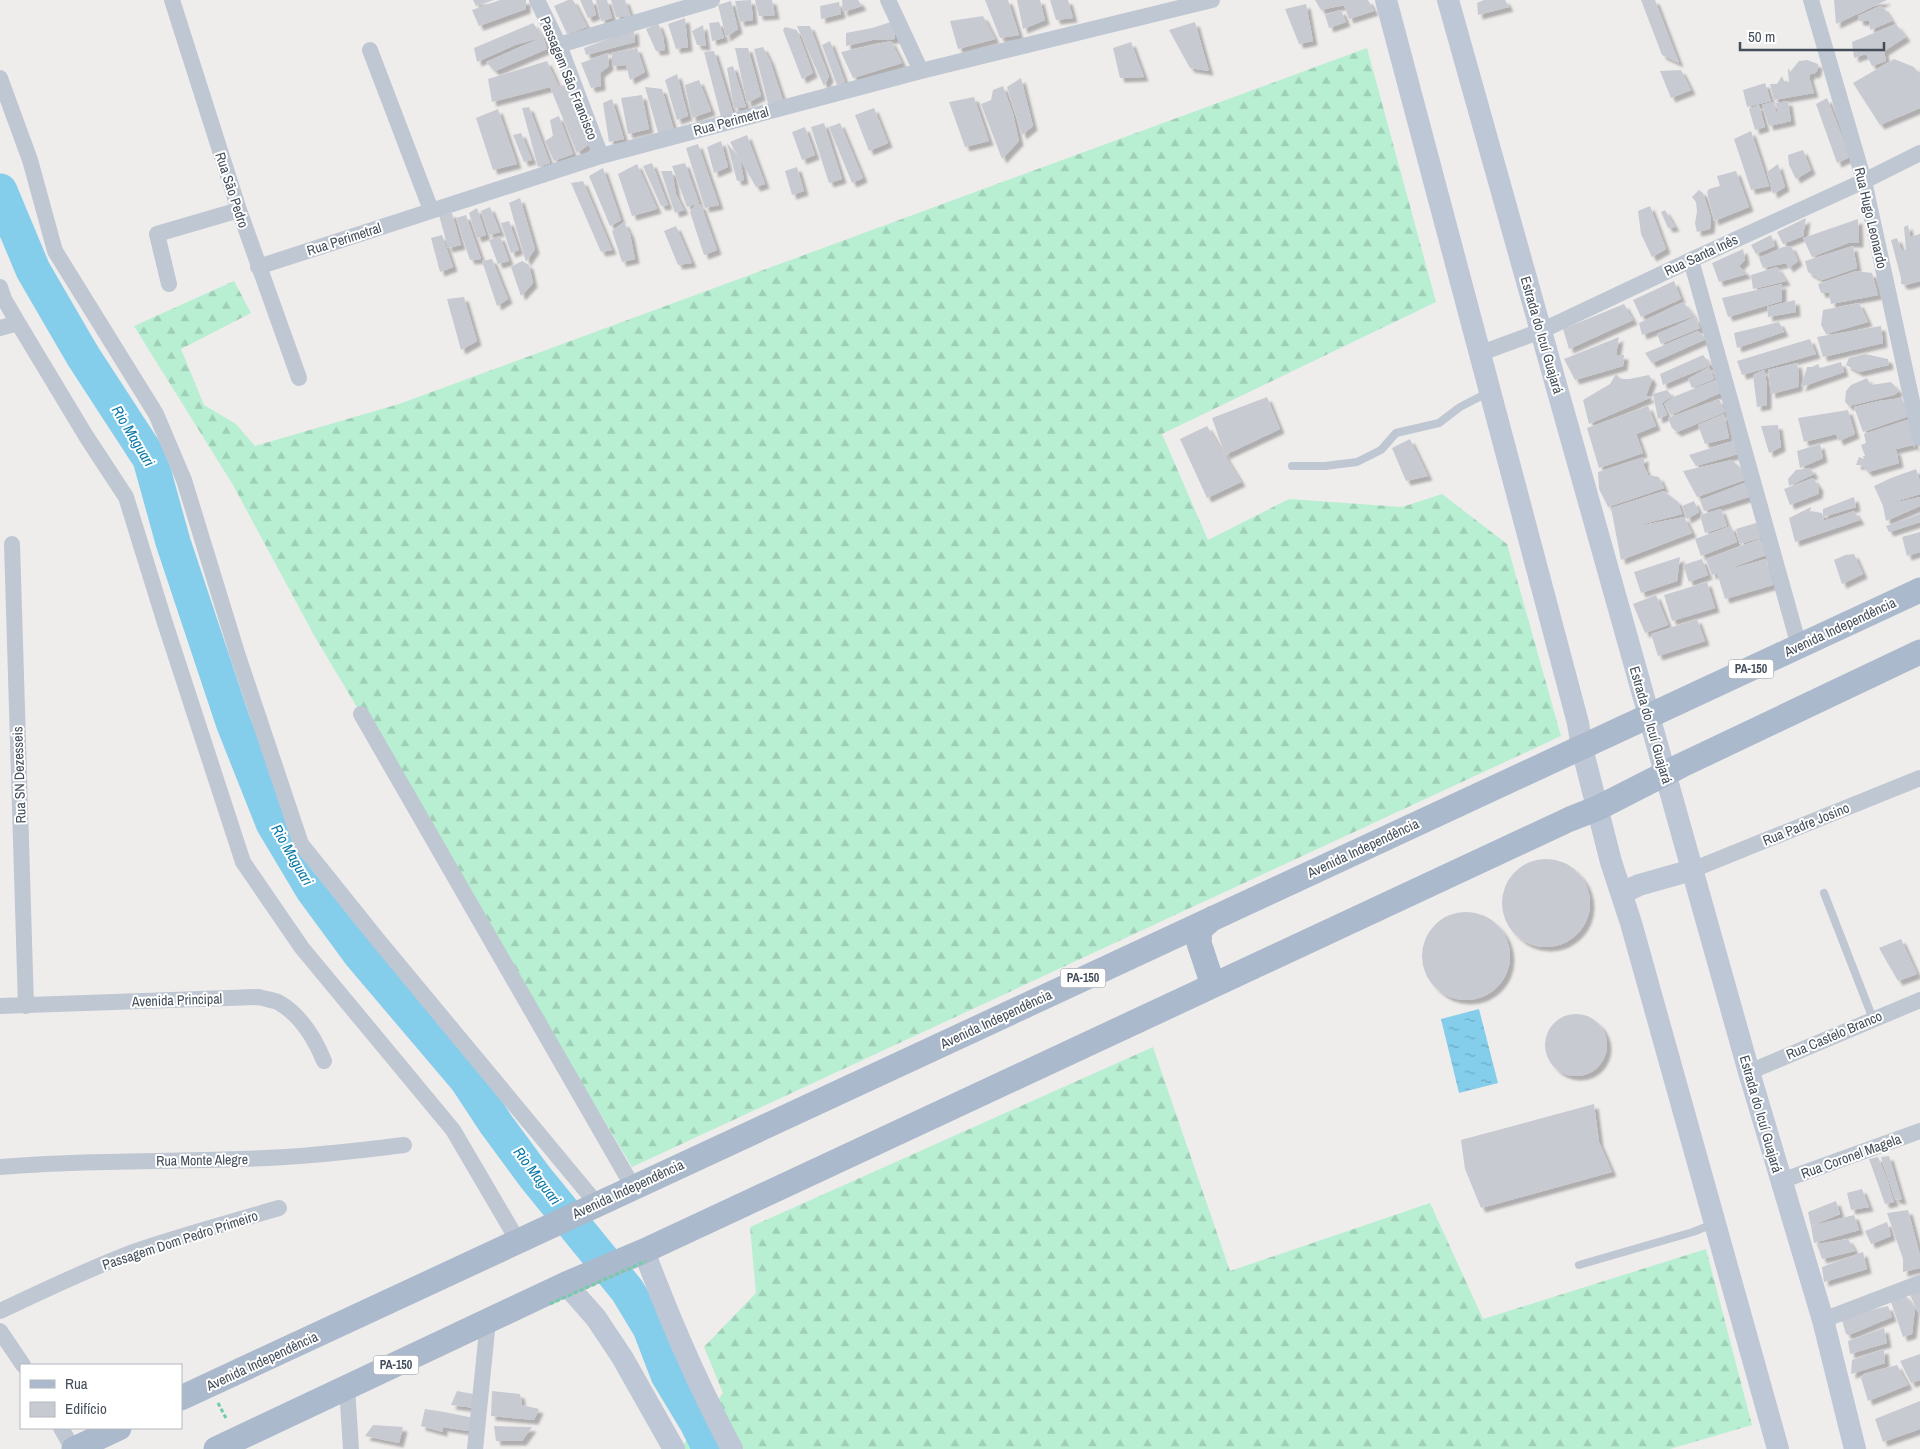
<svg xmlns="http://www.w3.org/2000/svg" width="1920" height="1449" viewBox="0 0 1920 1449" font-family="'Archivo Narrow',sans-serif">
  <style>
    .forest { fill: url(#forest-firs) }
    .water { fill: url(#water-ripples) }
    .lines { fill: none; stroke-linecap: round; stroke-linejoin: round }
    .river { stroke: #84ceec; stroke-width: 35 }
    .building { fill: #c8cad2; filter: url(#shadow) }
    .path { stroke: #70cda7; stroke-width: 3; stroke-dasharray: 4 2.5; stroke-linecap: butt }
    .service { stroke: #bfc7d2; stroke-width: 8 }
    .minor { stroke: #bfc7d2; stroke-width: 16 }
    .secondary { stroke: #bec7d6; stroke-width: 22 }
    .primary { stroke: #abb9cc; stroke-width: 25 }
    .path-bridge { stroke: #70cda7; stroke-width: 3; stroke-dasharray: 4 2.5; stroke-linecap: butt }
    .labels { text-anchor: middle; stroke-width: 4; stroke-linejoin: round; paint-order: stroke }
    .shield { fill: #fff; stroke: #7c838c; stroke-width: 1 }
    .shield-label { font-size: 12px; font-weight: bold; fill: #444e5a }
    .street-label { font-size: 14px; fill: #444e5a; stroke: #fff }
    .water-label { font-size: 15px; font-style: italic; fill: #0a79a7; stroke: #fff }
  </style>
  <defs>
    <pattern id="forest-firs" width="22" height="20" patternUnits="userSpaceOnUse" patternTransform="scale(1.25)"><rect width="22" height="20" fill="#b8efd2"/><path d="M5 1l3.5 6h-7zM16 11l3.5 6h-7z" fill="#9fcfb7"/></pattern>
    <pattern id="water-ripples" width="26" height="14" patternUnits="userSpaceOnUse" patternTransform="scale(1.25)"><rect width="26" height="14" fill="#84ceec"/><path d="M2 4q2-2 4 0t4 0M15 11q2-2 4 0t4 0" fill="none" stroke="#6ea9c2"/></pattern>
    <filter id="shadow"><feDropShadow dx="4.5" dy="4.5" stdDeviation="1" flood-color="#0004"/></filter>
  </defs>
  <rect width="100%" height="100%" fill="#efecec"/>
  <path class="forest" d="M1367 48 1436 302 1162 434 1208 540 1289 499 1402 507 1442 494 1507 544 1561 736 632 1167 315 637 233 485 134 326 234 281 251 313 181 349 204 405 236 424 255 446 399 404Z
    M1153 1047 1230 1271 1430 1203 1483 1319 1706 1249 1752 1425 1670 1449H680L723 1393 704 1347 756 1293 750 1227Z"/>
  <path class="water" d="M1479 1009 1498 1083 1459 1093 1441 1019Z"/>
  <g class="lines">
    <path class="river" d="M0 191 33 270 83 356 150 459 173 542 233 722 273 823 313 890 360 954 467 1080 496 1124 535 1177 627 1290 650 1328 668 1375 697 1423 710 1449"/>
  </g>
  <path class="building" d="M473 0H494L476 6Z
    M500 0H526V9L479 26 472 10Z
    M568 0H573L587 27 567 34 554 6Z
    M580 0H592L596 15 588 18Z
    M596 0H607L612 18 601 21Z
    M611 0H625L631 17H616Z
    M751 0 753 20 740 22 735 1Z
    M755 0H772L775 15 759 16Z
    M842 0H858L862 6 843 12Z
    M985 0H1008L1019 35 1000 38Z
    M1017 0H1040L1045 20 1023 29Z
    M1050 0H1068L1073 18 1056 20Z
    M1315 0H1368L1374 11 1349 19 1344 5 1321 10Z
    M1484 0H1505L1509 7 1478 15 1477 3Z
    M1641 0H1655L1679 63 1662 55Z
    M1834 0H1887L1836 24Z
    M731 1 738 29 726 37 718 5Z
    M839 2 841 14 821 19 820 6Z
    M1306 4 1313 41 1299 44 1285 9Z
    M1880 6 1884 8 1892 21 1870 30 1869 21H1859L1858 16Z
    M1341 10 1346 22 1329 28 1325 15Z
    M983 16 995 39 958 49 950 21Z
    M685 18 688 47 676 49 668 24Z
    M894 21 895 39 872 40 846 46V33L872 28Z
    M719 22 724 38 712 41 709 23Z
    M1195 22 1202 47 1209 71 1190 68 1169 30Z
    M533 23 543 37 515 45 477 62 474 48Z
    M658 23 663 36 665 50 656 51 646 29Z
    M1896 24 1906 37 1884 51 1886 61 1872 66 1866 54 1854 58 1852 42Z
    M703 25 706 46 697 45 692 31Z
    M797 26H810L829 77 824 86Z
    M785 27 797 30 813 73 802 79 783 30Z
    M634 29 635 42 586 55 584 48Z
    M543 37 547 49 495 71 486 62Z
    M830 41 845 82 837 85 822 45Z
    M891 41 902 63 853 78 841 52Z
    M1131 42 1144 77 1120 78 1113 48Z
    M763 47 770 61 783 100 768 103 754 49Z
    M637 48 645 72 630 80 626 65 612 66V53Z
    M735 48H748L761 96 747 103Z
    M714 51 733 113 721 117 704 52Z
    M608 53 609 66 600 73 601 86 591 88 581 63Z
    M1894 59 1914 67 1920 76V108L1880 125 1853 83Z
    M1807 60 1818 64 1817 71 1814 74 1811 73 1809 77 1814 93 1774 100 1770 84H1777L1782 76 1784 81 1789 82 1788 70 1789 68 1790 72 1799 61Z
    M547 61 558 85 550 87 566 85 591 143 577 153 550 87 492 102 488 79Z
    M733 66 746 107 734 108 727 68Z
    M1681 70 1691 90 1671 98 1660 71Z
    M677 74 688 116 677 120 665 80Z
    M1021 78 1033 126 1022 135 1007 87Z
    M699 80 711 111 692 118 685 85Z
    M1765 83 1771 101 1747 107 1743 90Z
    M1003 86 1013 114 1019 141 1002 159 981 104 991 100 993 90Z
    M645 87 662 89 674 130 659 136Z
    M642 95 649 129 628 134 621 98Z
    M974 97 989 141 965 147 949 102Z
    M1827 98 1850 157 1837 163 1816 104Z
    M612 99 624 139 609 142 603 103Z
    M1788 101 1791 121 1769 126 1762 105 1773 102 1779 121 1776 103Z
    M1759 105 1765 127 1755 130 1749 109Z
    M529 107 550 163 538 167 522 108Z
    M874 108 888 143 869 151 855 115Z
    M498 109 517 164 493 170 476 118Z
    M559 116 573 154 554 161 545 141 553 136 550 120Z
    M824 123 842 179 829 183 811 127Z
    M840 123 863 178 852 183 829 127Z
    M805 127 815 155 802 160 792 132Z
    M1751 131 1769 186 1751 190 1734 139Z
    M521 133 532 160 524 162 513 135Z
    M747 135 765 184 756 187 730 142Z
    M721 141 728 167 714 173 707 147Z
    M727 143 740 159 744 180 737 181Z
    M698 144 719 205 705 208 686 148Z
    M1803 150 1811 170 1796 179 1789 165 1788 155Z
    M652 163 668 205 661 206 643 166Z
    M685 163 699 203 687 207 672 166Z
    M637 164 657 209 632 216 618 174Z
    M1778 164 1785 187 1773 194 1767 172Z
    M797 167 804 191 792 195 785 171Z
    M603 168 621 220 610 226 589 176Z
    M661 171H672L676 194 684 210 675 213Z
    M1736 171 1749 207 1714 221 1707 192 1709 189 1720 186 1717 176Z
    M583 181 612 250 601 252 571 183Z
    M1699 190 1703 193 1711 218 1710 229 1697 232 1695 223 1697 211 1696 202 1692 197Z
    M520 198 535 249 526 262 509 203Z
    M696 204 701 205 717 250 704 255 690 212Z
    M1650 206 1666 249 1652 257 1641 234 1638 211Z
    M490 207 500 232 489 235 481 211Z
    M477 208 486 235 477 238 469 213Z
    M1665 210 1675 227 1668 228 1661 212Z
    M452 213 461 245 448 248 439 215Z
    M466 215 481 259 470 260 456 218Z
    M1806 218 1803 236 1783 244 1777 232Z
    M1858 219 1859 243H1848L1812 257 1803 238Z
    M509 221 519 250 511 253 501 223Z
    M624 222 630 234 635 259 622 262 612 231Z
    M1908 225 1910 237 1920 234V281L1906 285 1901 284V278L1891 240 1897 238 1902 251 1906 250 1904 227Z
    M676 226 692 263 678 265 664 231Z
    M442 235 453 267 440 272 431 238Z
    M1771 235 1775 246 1756 254 1751 245Z
    M500 236 509 261 498 264 489 240Z
    M1791 246 1798 261 1789 268 1786 263 1763 268 1759 258 1783 247Z
    M1853 246 1857 268 1822 280 1808 272 1805 261Z
    M1743 249 1745 260 1739 266 1747 274 1719 282 1712 263Z
    M492 259 508 299 497 306 482 261Z
    M522 261 529 265 533 283 521 296 511 267Z
    M1777 267 1786 281 1753 289 1751 275Z
    M1856 271 1872 273 1878 295 1831 304 1829 293H1821L1818 284Z
    M1674 281 1681 299 1641 317 1633 300Z
    M1782 284V301L1728 317 1722 298Z
    M464 297 477 341 461 350 447 299Z
    M1795 300 1796 312 1768 317 1767 307Z
    M1683 302 1694 316 1642 335 1639 323Z
    M1859 303 1868 322 1826 334 1821 325 1823 310Z
    M1624 304 1633 320 1569 349 1563 329Z
    M1695 317 1700 328 1661 344 1657 334Z
    M1779 322 1784 332 1737 348 1734 333Z
    M1881 326 1883 343 1823 357 1817 337Z
    M1698 331 1706 339 1652 363 1645 353Z
    M1619 337 1616 355H1624L1623 366 1575 380 1564 359Z
    M1810 339 1816 354 1742 375 1737 361Z
    M1865 354 1888 359 1889 365 1859 372 1846 365 1849 358Z
    M1703 355 1711 365 1663 385 1660 374Z
    M1841 362 1844 372 1801 387 1807 367H1812L1818 364 1820 368Z
    M1797 363 1799 375 1798 387 1771 394 1768 370Z
    M1709 367 1714 379 1692 388 1688 379Z
    M1764 370 1767 385V405L1757 407 1753 375Z
    M1616 374 1621 379H1629L1649 375 1652 380 1646 396 1652 397 1589 424 1583 400 1610 384Z
    M1867 378 1871 385 1891 382 1899 391 1894 395 1849 406 1845 402 1846 391 1851 385Z
    M1716 380 1720 393 1671 415 1664 404 1673 397Z
    M1667 390 1672 396 1662 403 1667 415 1658 419 1653 394Z
    M1267 397 1280 429 1225 455 1212 418Z
    M1902 398 1909 416 1863 432 1854 407 1879 401Z
    M1719 399 1725 412 1677 432 1672 428 1668 418Z
    M1648 406 1656 426 1636 434 1643 453 1599 468 1587 428Z
    M1848 410 1855 434 1839 441 1836 434 1804 442 1798 418Z
    M1724 414 1729 438 1705 444 1698 425Z
    M1910 419 1915 448 1913 445 1875 454 1896 450 1899 463 1868 472 1862 465H1856L1859 457 1864 459 1863 456H1865L1861 445 1866 443 1864 434Z
    M1778 425 1781 447 1769 453 1761 426Z
    M1207 426 1241 482 1207 498 1180 439Z
    M1410 439 1428 476 1406 481 1392 448Z
    M1733 441 1738 454 1696 466 1689 455Z
    M1820 444 1823 458 1800 468 1797 451Z
    M1644 457V466L1648 475 1659 477 1664 488 1608 507 1599 489 1598 472Z
    M1732 460 1750 478 1697 497 1683 471Z
    M1810 468 1814 474 1789 486 1788 479 1796 470Z
    M1916 469 1920 481V494L1885 505 1920 497V506L1886 521 1883 506 1874 486 1891 478Z
    M1813 478 1819 487 1818 494 1790 505 1784 489Z
    M1747 482 1752 496 1704 511 1700 500Z
    M1664 491 1678 502 1682 514 1624 529 1684 517 1692 533 1621 560 1611 508Z
    M1854 497 1856 507 1823 517V509Z
    M1694 501 1699 512 1687 519 1682 506Z
    M1811 507 1810 511 1822 513 1824 521 1854 511 1860 520 1795 542 1789 518Z
    M1721 509 1727 526 1705 533 1700 515Z
    M1920 514V522L1889 532 1886 526Z
    M1759 522 1763 537 1740 544 1736 529Z
    M1731 526 1737 542 1701 556 1695 539Z
    M1920 532V552L1907 556 1902 537Z
    M1760 539 1766 555 1720 572 1766 559 1773 585 1725 599 1717 573 1712 575 1706 559Z
    M1854 554 1863 574 1842 584 1834 560 1845 555Z
    M1680 557 1677 581 1641 593 1634 572Z
    M1702 559 1708 575 1689 582 1683 565Z
    M1707 582 1715 608 1672 621 1664 595Z
    M1656 595 1668 625 1645 633 1633 604Z
    M1697 619 1705 641 1658 656 1651 634Z
    M1502 903a44 44 0 1 1 88 0a44 44 0 1 1-88 0Z
    M1422 956a44 44 0 1 1 88 0a44 44 0 1 1-88 0Z
    M1901 939 1917 974 1898 981 1879 948Z
    M1545 1045a31 31 0 1 1 62 0a31 31 0 1 1-62 0Z
    M1594 1104 1599 1142 1612 1172 1481 1208 1465 1169 1461 1140Z
    M1889 1156 1902 1200 1895 1199 1881 1157Z
    M1878 1157 1887 1179 1894 1202 1885 1204 1869 1159Z
    M1862 1189 1869 1207 1851 1210 1847 1193Z
    M1836 1201 1840 1214 1811 1226 1808 1212Z
    M1908 1210 1920 1255V1268L1903 1272V1259L1887 1213Z
    M1854 1215 1859 1230 1814 1243 1811 1226Z
    M1887 1222 1891 1236 1871 1244 1865 1231Z
    M1848 1239 1855 1251 1822 1259 1817 1244Z
    M1863 1252 1867 1269 1824 1282 1822 1267Z
    M1920 1290V1316L1910 1295Z
    M1904 1294 1915 1308 1912 1334 1903 1337 1890 1299Z
    M1888 1306 1892 1317 1849 1335 1846 1334 1841 1317Z
    M1884 1328 1887 1343 1850 1354 1848 1341Z
    M1884 1349 1885 1363 1851 1374 1852 1360Z
    M1920 1354V1380L1911 1383 1900 1361Z
    M1897 1365 1908 1385 1868 1401 1861 1378 1864 1374Z
    M457 1391 473 1394 475 1408 451 1405Z
    M492 1391 520 1394 522 1405 539 1409 534 1420 491 1416Z
    M1920 1401V1429L1883 1442 1875 1419Z
    M425 1409 444 1412 479 1419 468 1431 443 1427V1432L421 1426Z
    M373 1425 403 1427 399 1443 365 1436Z
    M494 1426 532 1427 522 1441H496Z"/>
  <g class="lines">
    <path class="path" d="M218 1403 227 1420"/>
    <path class="service" d="M1292 466H1325L1357 462 1381 450 1396 433 1439 423 1460 407 1489 392
      M1824 893 1873 1019
      M1579 1265 1693 1232 1713 1224"/>
    <path class="minor" d="M172 0 239 210 299 378
      M537 0 559 45 601 156
      M888 0 921 71
      M1811 0 1864 181 1920 438
      M559 45 712 0
      M370 50 431 210
      M0 78 30 160 55 251 156 414 184 480 238 656 301 844 378 940 597 1204
      M1691 260 1799 646
      M258 267 601 156 921 71 1212 0
      M169 284 157 234 239 210
      M0 287 4 299 18 323 86 436 126 497 165 623 243 862 302 948 453 1130 518 1241
      M0 328 18 323
      M1481 353 1541 331 1691 260 1864 181 1920 153
      M12 544 26 1006
      M361 714 633 1187
      M1692 870 1920 778
      M0 1006 259 997C265 999 273 1000 278 1002 301 1015 315 1039 324 1061
      M1749 1072 1920 1000
      M0 1167C80 1160 160 1162 240 1159 295 1158 349 1152 404 1145
      M1781 1181 1920 1131
      M0 1311C45 1290 90 1268 136 1251 183 1235 231 1222 279 1208
      M1823 1320 1920 1283
      M0 1331 23 1365
      M347 1387 351 1449
      M61 1428 73 1449
      M475 1449 488 1321"/>
    <path class="secondary" d="M1386 0 1578 723 1582 748 1611 862 1631 923 1778 1449
      M1448 0 1749 1072 1823 1320 1855 1449
      M1622 893 1639 885 1692 870
      M644 1251C670 1321 697 1383 732 1449
      M566 1284 596 1318 622 1357 674 1449"/>
    <path class="primary" d="M1213 985 1199 943 1200 929 1213 918
      M181 1398 1920 590
      M74 1449 119 1428
      M216 1449 566 1284 644 1251 1570 819 1598 808 1682 765 1920 652"/>
    <path class="path-bridge" d="M550 1304 646 1261"/>
  </g>
  <g class="labels">
    <g class="shield">
      <rect x="1728.5" y="659.5" width="45" height="19" rx="4"/>
      <rect x="1060.5" y="968.5" width="45" height="19" rx="4"/>
      <rect x="373.5" y="1355.5" width="45" height="19" rx="4"/>
    </g>
    <g class="shield-label">
      <text x="1751" y="673">PA-150</text>
      <text x="1083" y="982">PA-150</text>
      <text x="396" y="1369">PA-150</text>
    </g>
    <g class="street-label">
      <text transform="translate(569 78) rotate(68)" y="5">Passagem São Francisco</text>
      <text transform="translate(731 121) rotate(-15)" y="5">Rua Perimetral</text>
      <text transform="translate(232 190) rotate(72)" y="5">Rua São Pedro</text>
      <text transform="translate(1871 218) rotate(77)" y="5">Rua Hugo Leonardo</text>
      <text transform="translate(344 239) rotate(-18)" y="5">Rua Perimetral</text>
      <text transform="translate(1701 255) rotate(-25)" y="5">Rua Santa Inês</text>
      <text transform="translate(1542 335) rotate(74)" y="5">Estrada do Icuí Guajará</text>
      <text transform="translate(1840 627) rotate(-25)" y="5">Avenida Independência</text>
      <text transform="translate(1651 725) rotate(74)" y="5">Estrada do Icuí Guajará</text>
      <text transform="translate(19 775) rotate(-92)" y="5">Rua SN Dezesseis</text>
      <text transform="translate(1806 824) rotate(-22)" y="5">Rua Padre Josino</text>
      <text transform="translate(1363 848) rotate(-25)" y="5">Avenida Independência</text>
      <text transform="translate(177 1000) rotate(-2)" y="5">Avenida Principal</text>
      <text transform="translate(996 1019) rotate(-25)" y="5">Avenida Independência</text>
      <text transform="translate(1834 1035) rotate(-23)" y="5">Rua Castelo Branco</text>
      <text transform="translate(1761 1114) rotate(74)" y="5">Estrada do Icuí Guajará</text>
      <text transform="translate(1851 1156) rotate(-20)" y="5">Rua Coronel Magela</text>
      <text transform="translate(202 1160) rotate(-1)" y="5">Rua Monte Alegre</text>
      <text transform="translate(628 1189) rotate(-25)" y="5">Avenida Independência</text>
      <text transform="translate(180 1240) rotate(-18)" y="5">Passagem Dom Pedro Primeiro</text>
      <text transform="translate(262 1361) rotate(-25)" y="5">Avenida Independência</text>
    </g>
    <g class="water-label">
      <text transform="translate(133 436) rotate(59)" y="5">Rio Maguari</text>
      <text transform="translate(292 855) rotate(60)" y="5">Rio Maguari</text>
      <text transform="translate(537 1176) rotate(53)" y="5">Rio Maguari</text>
    </g>
  </g>
  <rect x="20" y="1364" width="162" height="65" fill="#ffffff" stroke="#b4b8bd"/>
  <rect x="30" y="1380" width="25" height="8" fill="#abb9cc" stroke="#b4b8bd"/>
  <text x="65" y="1389" font-size="15" fill="#444e5a">Rua</text>
  <rect x="30" y="1402" width="25" height="15" fill="#c8cad2" stroke="#b4b8bd"/>
  <text x="65" y="1414" font-size="15" fill="#444e5a">Edifício</text>
  <path d="M1740 42v8h144v-8" fill="none" stroke="#444e5a" stroke-width="2.5"/>
  <text x="1748" y="42" font-size="15" fill="#444e5a" stroke="#ffffff" stroke-width="4" paint-order="stroke">50 m</text>
</svg>
